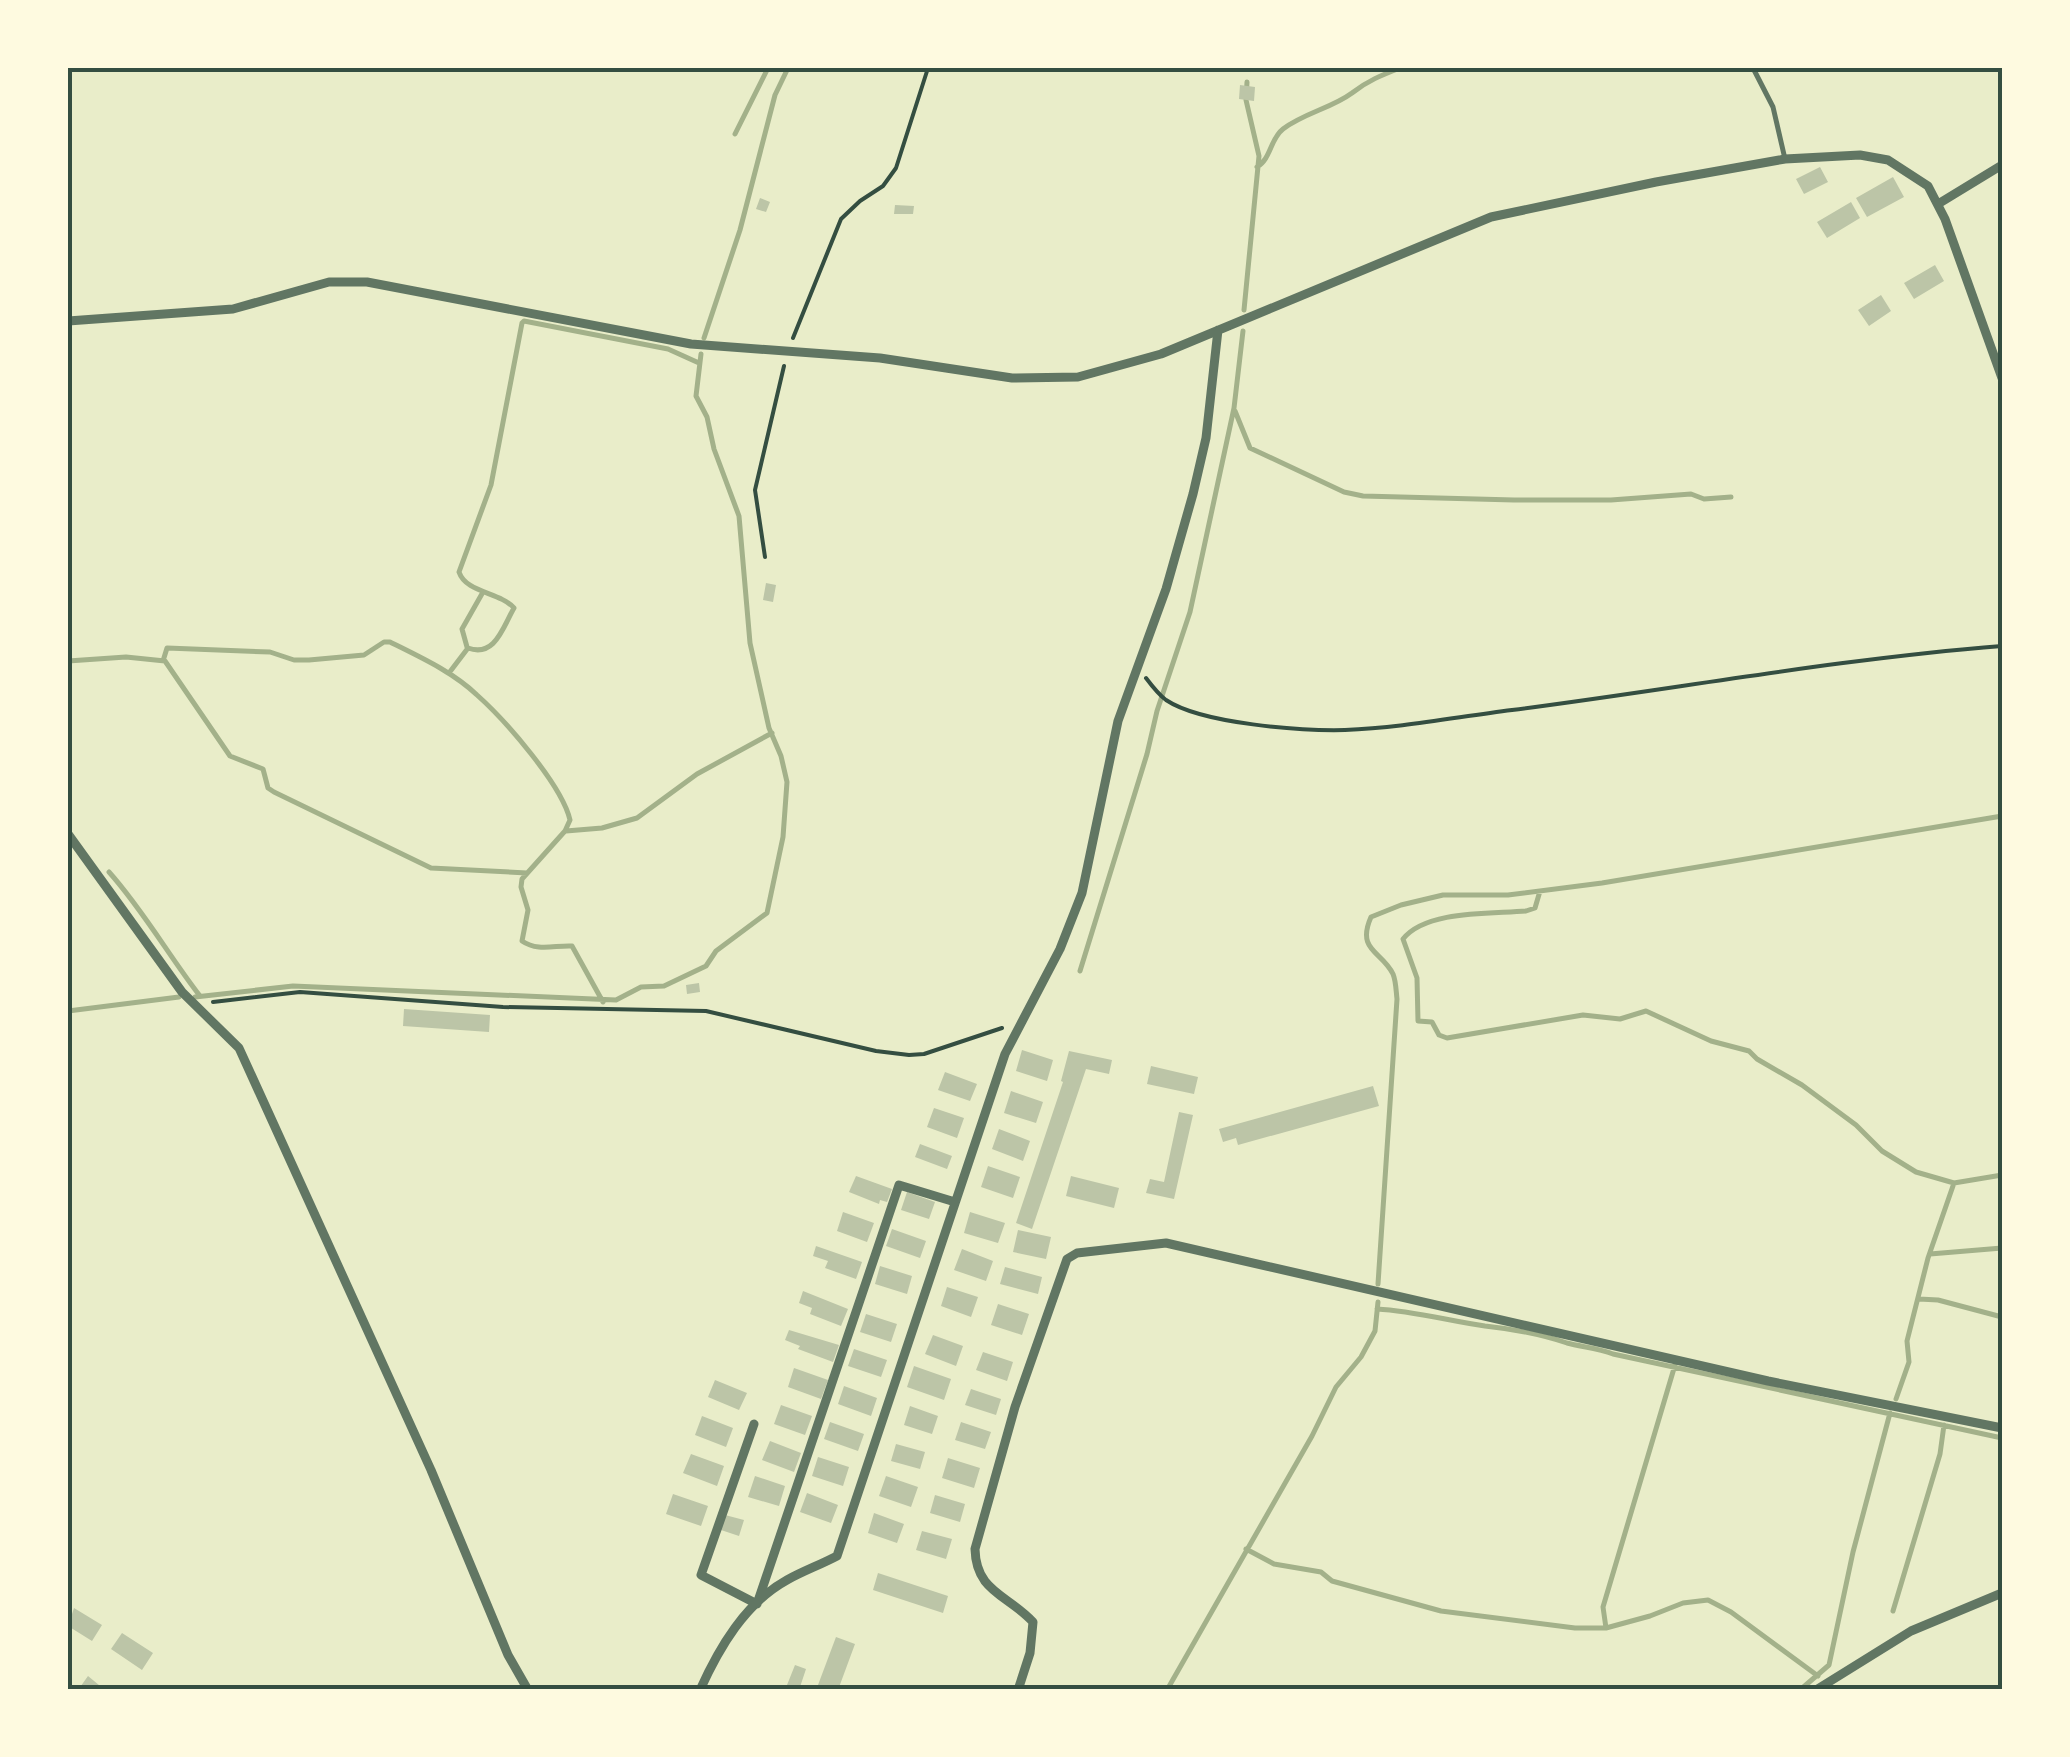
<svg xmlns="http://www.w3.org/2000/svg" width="2070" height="1757" viewBox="0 0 2070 1757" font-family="Manrope,sans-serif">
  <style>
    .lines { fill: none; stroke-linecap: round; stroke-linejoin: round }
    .stream { stroke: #a3b18a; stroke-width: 5 }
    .building { fill: #bcc5a7 }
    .path { stroke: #344e41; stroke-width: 4 }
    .service { stroke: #617663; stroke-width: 5 }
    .minor { stroke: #617663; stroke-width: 9 }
    .neatline { fill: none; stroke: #344e41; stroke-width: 4 }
  </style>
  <rect width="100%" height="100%" fill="#e9edc9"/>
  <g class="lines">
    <path class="stream" d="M735 134 768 68
      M1257 167C1271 159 1270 139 1283 129 1304 113 1332 108 1352 93 1367 81 1382 75 1400 68
      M1244 310 1259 156 1246 100 1247 82
      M704 338 740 230 775 95 788 68
      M1235 411 1250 448 1344 492 1363 496 1514 500H1611L1691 494 1704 499 1731 497
      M467 647 462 629 483 592
      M68 661 126 657 165 661 230 756 263 769 268 788 274 792 431 868 527 873
      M163 661 167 648 270 652 294 660H309L364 655 384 642H390C420 657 453 672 477 695 505 720 562 785 570 820L565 831 522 879 521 887 528 910 522 941C538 952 555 945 572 946L603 1002
      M449 673 468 648C495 658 503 627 514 608 500 592 466 593 459 572L491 485 522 323 524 321 668 349 699 363
      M566 831 602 828 637 818 697 774 772 733
      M109 872C143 910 169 956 200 996
      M1540 891 1535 908 1526 911C1491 914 1426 910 1403 939L1417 978 1418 1021 1432 1022 1439 1035 1447 1038 1583 1015 1620 1019 1646 1011 1711 1041 1749 1051 1757 1059 1802 1085 1856 1125 1882 1151 1916 1172 1954 1183 2002 1175
      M1080 971 1147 754 1157 711 1190 612 1234 408 1243 331
      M195 997 293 986 616 1000 641 987 664 986 706 966 716 951 767 913 783 837 787 782 781 756 769 728 750 643 739 516 714 449 707 417 696 396 701 354
      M68 1011 179 997
      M1930 1254 2002 1248
      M1378 1284 1397 999C1396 991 1396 981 1393 974 1382 951 1356 951 1371 917L1401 905 1443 895H1508L1602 883 2002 816
      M1919 1299 1938 1300 2002 1317
      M1377 1309C1414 1311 1449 1321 1485 1326 1513 1329 1540 1334 1567 1343 1582 1347 1598 1348 1613 1354L2002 1438
      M1896 1399 1909 1362 1907 1341 1928 1258 1954 1183
      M1246 1549 1274 1564 1321 1572 1332 1581 1441 1611 1575 1628H1606L1650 1616 1683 1603 1708 1600 1731 1612 1818 1676
      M1893 1611 1940 1454 1944 1425
      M1606 1628 1603 1607 1675 1365
      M1167 1690 1312 1436 1336 1387 1361 1357 1375 1331 1378 1302
      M1800 1690 1829 1665 1853 1552 1890 1413"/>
  </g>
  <path class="building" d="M1240 85 1255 87 1254 101 1239 99Z
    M1820 167 1828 182 1804 194 1796 179Z
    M1893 177 1904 197 1867 217 1856 198Z
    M760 198 770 202 766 212 756 209Z
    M1851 202 1860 218 1827 238 1817 222Z
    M895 205 914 206 913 214H894Z
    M1935 265 1944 281 1914 299 1904 283Z
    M1881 295 1891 311 1869 326 1858 310Z
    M766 583 776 585 773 602 763 600Z
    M699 983 700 992 687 994 686 985Z
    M404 1009 490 1015 489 1032 403 1026Z
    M1022 1050 1053 1060 1047 1081 1016 1071Z
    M1069 1051 1112 1060 1109 1074 1086 1069 1032 1229 1016 1223 1063 1082 1061 1081Z
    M1151 1066 1198 1077 1194 1094 1147 1084Z
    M945 1072 977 1084 970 1101 938 1090Z
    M1373 1086 1379 1106 1238 1145 1236 1138 1223 1142 1219 1129Z
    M1011 1091 1043 1102 1036 1123 1004 1113Z
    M934 1108 964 1118 957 1138 927 1127Z
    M1179 1112 1193 1115 1174 1199 1146 1193 1150 1179 1164 1182Z
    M999 1129 1030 1141 1023 1161 992 1149Z
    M920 1144 952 1156 947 1169 915 1157Z
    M988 1166 1020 1177 1013 1198 981 1187Z
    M856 1176 892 1189 887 1202 880 1200 879 1204 849 1192Z
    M1071 1176 1119 1188 1114 1208 1066 1196Z
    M907 1192 935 1202 929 1219 901 1210Z
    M843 1212 874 1223 867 1242 837 1231Z
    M970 1212 1005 1223 998 1243 964 1233Z
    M892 1229 926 1241 920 1258 886 1246Z
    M1018 1230 1051 1237 1046 1259 1013 1252Z
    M816 1246 862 1262 856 1279 825 1268 828 1261 813 1256Z
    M962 1249 993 1261 986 1281 954 1270Z
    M880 1266 912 1276 907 1294 875 1284Z
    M1005 1267 1042 1277 1038 1294 1000 1284Z
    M947 1287 978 1297 971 1317 941 1306Z
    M803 1291 848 1309 841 1326 810 1314 812 1308 799 1303Z
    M998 1304 1029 1314 1022 1335 991 1325Z
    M866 1314 897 1324 891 1342 860 1332Z
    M789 1330 839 1345 833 1362 798 1349 800 1346 785 1340Z
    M933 1335 963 1346 956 1366 925 1354Z
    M854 1349 887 1360 881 1377 848 1366Z
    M983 1352 1013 1362 1007 1381 976 1370Z
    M914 1366 951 1379 944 1400 907 1387Z
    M794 1368 828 1380 821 1399 788 1387Z
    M715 1380 747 1393 739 1410 708 1397Z
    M844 1386 877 1398 871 1416 838 1404Z
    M971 1389 1001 1399 996 1415 965 1405Z
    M781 1405 812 1416 805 1435 774 1424Z
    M910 1406 938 1416 932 1434 904 1425Z
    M702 1416 733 1428 726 1447 695 1435Z
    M830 1422 864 1434 858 1451 824 1439Z
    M961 1422 991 1432 985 1449 955 1440Z
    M770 1441 801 1453 794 1472 762 1460Z
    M896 1444 925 1452 920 1469 891 1461Z
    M691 1454 724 1466 717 1486 683 1473Z
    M818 1457 849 1467 843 1486 812 1476Z
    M948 1458 980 1468 974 1488 942 1478Z
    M755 1476 785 1486 779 1506 748 1497Z
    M886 1476 918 1487 911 1507 879 1496Z
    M807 1493 838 1505 831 1523 800 1512Z
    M673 1494 708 1506 701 1526 666 1514Z
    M935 1495 965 1504 960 1522 930 1513Z
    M874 1513 904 1524 897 1543 868 1533Z
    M725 1515 744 1520 739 1536 721 1530Z
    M922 1531 952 1539 946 1559 916 1550Z
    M878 1573 948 1596 943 1613 873 1590Z
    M74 1608 102 1625 92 1641 68 1626Z
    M122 1633 153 1653 142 1670 111 1649Z
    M836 1637 855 1644 838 1690H830L818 1685Z
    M795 1665 806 1669 799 1690H791L792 1686 787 1685Z
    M88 1676 105 1690H78Z"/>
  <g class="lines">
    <path class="path" d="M793 338 841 219 860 201 883 186 896 168 928 68
      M765 557 755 490 784 366
      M1146 678C1152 686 1158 694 1166 700 1202 724 1302 731 1345 730 1401 728 1456 717 1512 710 1675 689 1838 659 2002 646
      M213 1002 300 992 503 1007 706 1011 876 1051 909 1055 924 1054 1002 1028"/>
    <path class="service" d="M1753 68 1773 107 1785 159"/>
    <path class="minor" d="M1938 204 2002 165
      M68 321 233 309 329 282H367L691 344 880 358 1012 378 1078 377 1161 354 1491 217 1656 182 1785 159 1860 155 1888 160 1928 186 1945 219 2002 378
      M68 834 182 992 239 1048 431 1470 508 1655 528 1690
      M754 1424 701 1575 757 1604 899 1185 955 1202
      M700 1690C719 1648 745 1603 787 1580 803 1571 820 1565 837 1556L1005 1054 1060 949 1082 893 1118 721 1166 589 1193 494 1206 438 1218 330
      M1018 1690 1030 1653 1033 1622C1007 1594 976 1592 975 1549L1015 1407 1067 1259 1077 1253 1166 1243 1768 1381 2002 1428
      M1816 1690 1911 1631 2002 1593"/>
  </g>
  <rect width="2070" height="1757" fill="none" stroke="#fefae0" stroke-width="140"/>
  <rect x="70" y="70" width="1930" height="1617" class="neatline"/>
</svg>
